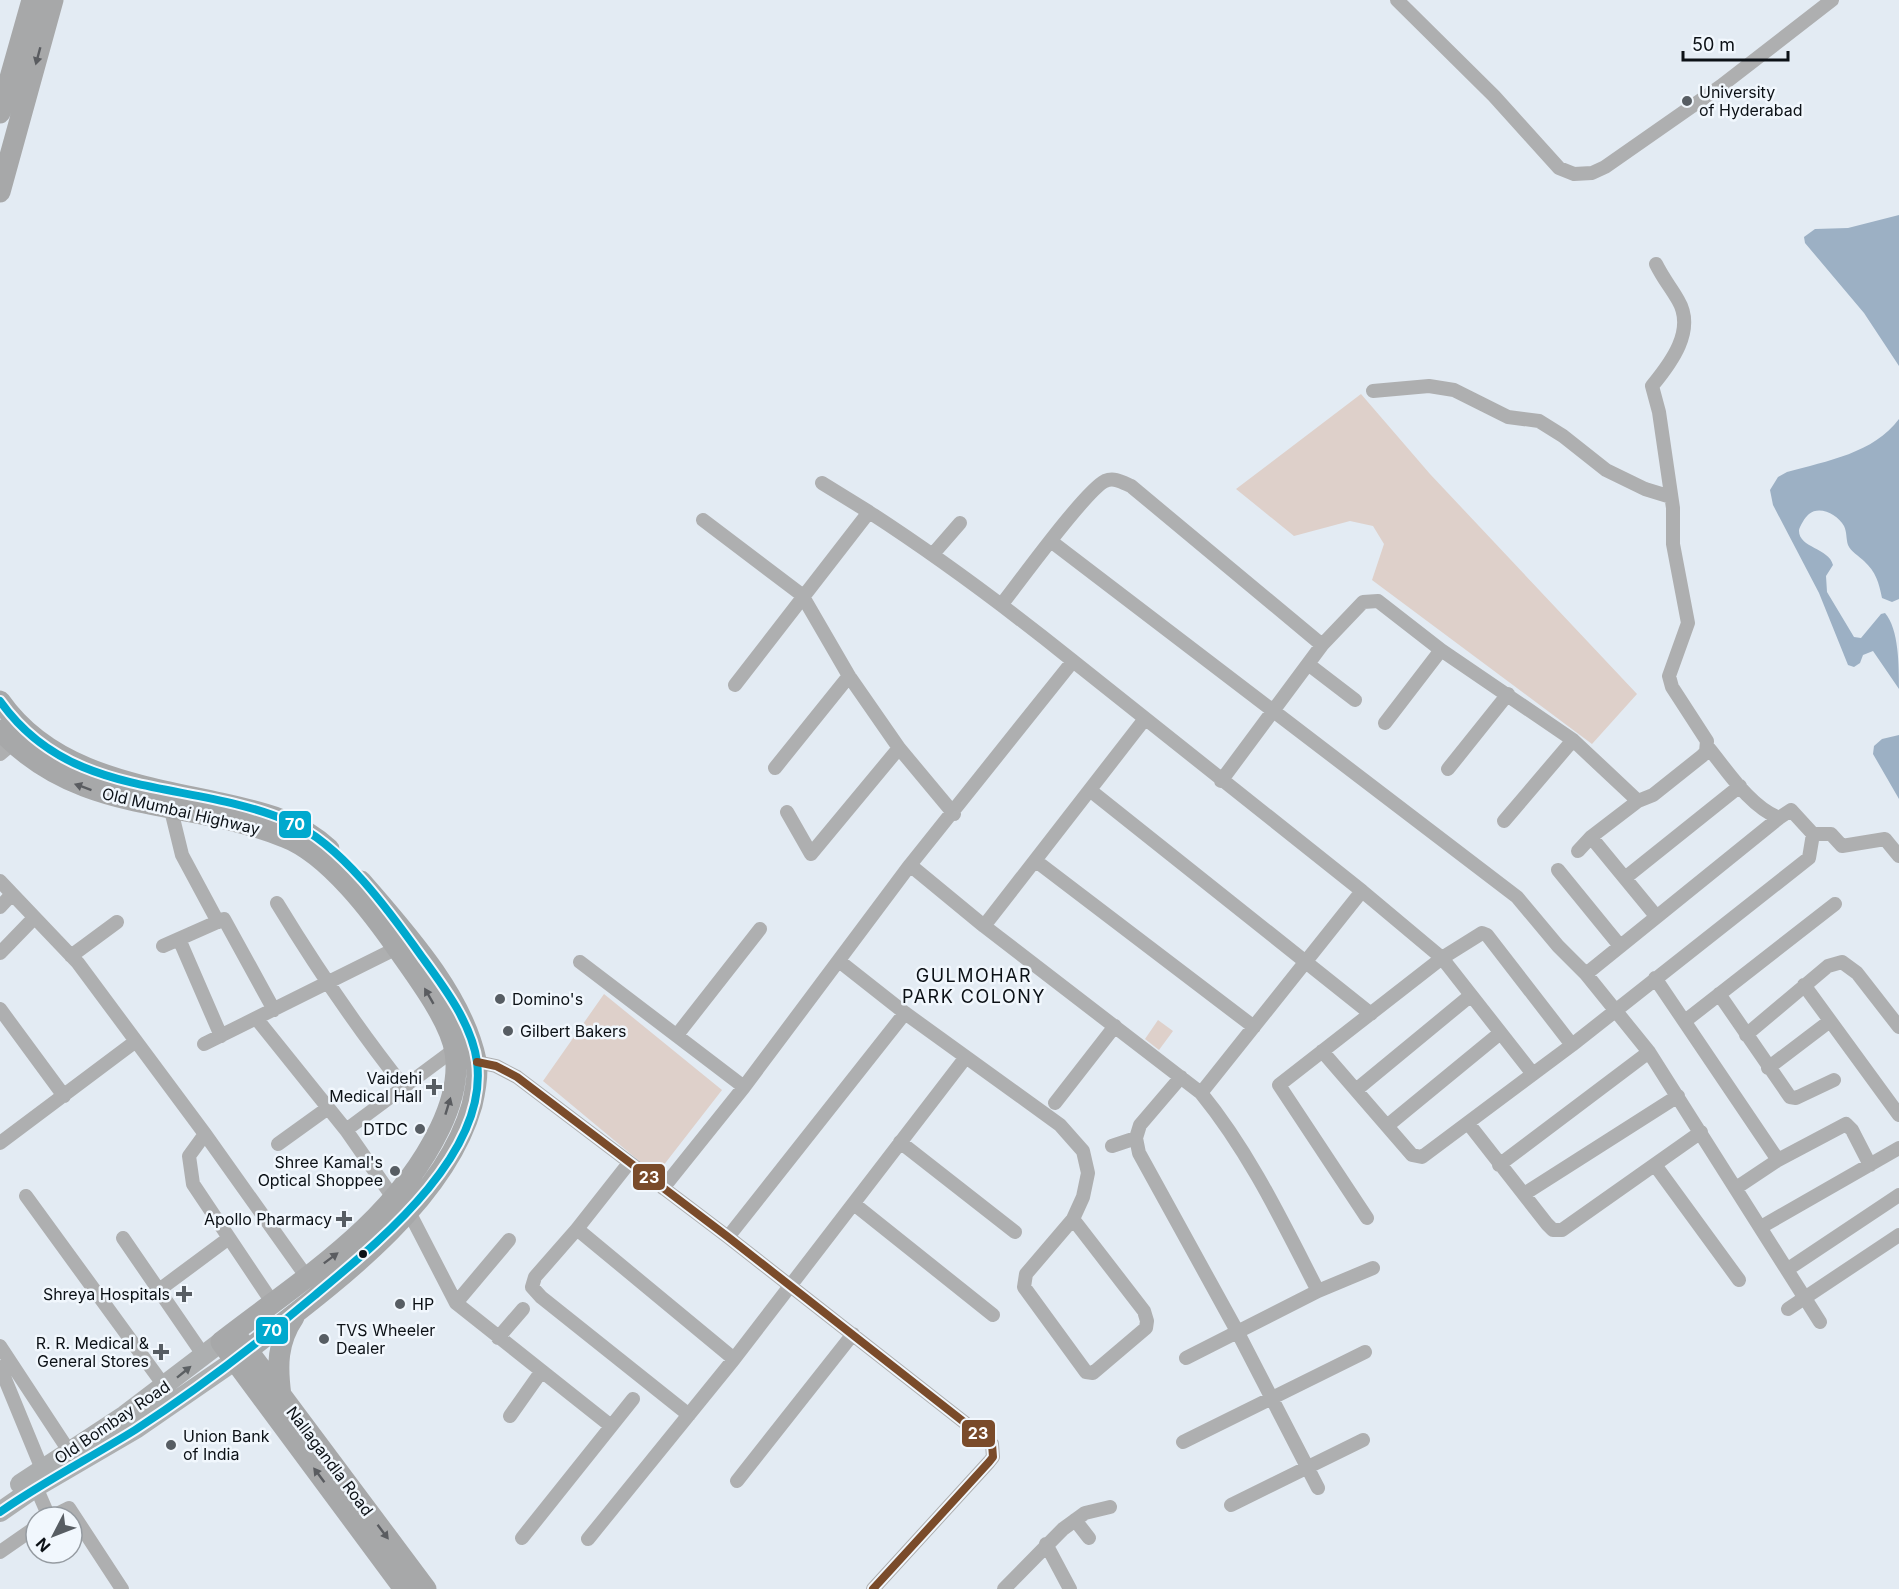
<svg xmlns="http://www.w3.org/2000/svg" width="1899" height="1589" viewBox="0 0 1899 1589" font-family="Inter,sans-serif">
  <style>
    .green { fill: #ded0ca }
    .water { fill: #9cb0c4 }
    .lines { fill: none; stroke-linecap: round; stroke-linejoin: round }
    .minor { stroke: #aeafb0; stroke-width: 14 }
    .secondary { stroke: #adafb0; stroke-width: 20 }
    .primary { stroke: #a7a8a9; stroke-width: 21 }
    .bus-1-casing { stroke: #f1f7fd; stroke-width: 12 }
    .bus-2-casing { stroke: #f1f7fd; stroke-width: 12 }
    .bus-1 { stroke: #00a9ce; stroke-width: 8 }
    .bus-2 { stroke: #7a4b2a; stroke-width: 8 }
    .oneway { fill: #5a5c60 }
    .oneway2 { fill: #5c6063 }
    .poi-dot { fill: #575d63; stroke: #f1f7fd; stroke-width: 2 }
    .bus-dot { fill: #0c1116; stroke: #f1f7fd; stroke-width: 2 }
    .labels { text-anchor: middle; stroke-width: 5; stroke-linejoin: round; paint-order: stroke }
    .poi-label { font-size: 16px; fill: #0c1116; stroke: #f1f7fd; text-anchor: start }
    .street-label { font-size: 16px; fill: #0c1116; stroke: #f1f7fd }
    .neighbourhood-label { font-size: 18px; letter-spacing: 1.5px; fill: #0c1116; stroke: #f1f7fd }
    .line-badge { stroke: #f1f7fd; stroke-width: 2 }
    .badge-label { font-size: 16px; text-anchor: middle; font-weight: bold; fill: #fff }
  </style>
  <rect width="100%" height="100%" fill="#e3ebf3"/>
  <path class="green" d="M1361 394 1430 474 1637 694 1592 744 1372 580 1384 544 1373 526 1350 521 1294 536 1236 489Z
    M604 994 722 1090 656 1175 543 1081Z
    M1158 1020 1173 1031 1159 1050 1145 1039Z"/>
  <path class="water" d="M1899 215V366L1864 313 1805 243 1804 237 1815 229 1848 228Z
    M1899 419V599L1892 602 1882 598C1879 583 1876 572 1864 561 1859 556 1851 552 1848 545 1846 539 1847 532 1844 526 1838 515 1820 505 1809 514 1805 517 1800 526 1799 530 1798 548 1829 548 1833 565L1826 576 1827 592 1854 637 1861 638 1881 614 1885 613C1899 629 1899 666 1899 689L1873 651 1863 655 1860 663 1854 667 1848 665 1819 593 1773 505 1770 490 1778 477 1787 472C1827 461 1874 453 1899 419Z
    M1899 735V799L1873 754 1874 746 1882 739Z"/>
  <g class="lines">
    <path class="minor" d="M1397 0 1494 96 1559 168 1574 174 1592 173 1605 167 1721 86 1832 0
      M1373 391 1429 386 1454 390 1508 417 1539 421 1563 436 1606 470 1645 489 1671 497
      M822 483 869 512
      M703 520 802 595 849 676 899 748 954 814
      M1052 542 1517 897 1558 946 1586 974 1649 1052 1820 1322
      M933 554 960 523
      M1002 604C1020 581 1085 491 1105 481 1114 477 1122 482 1131 486L1322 645
      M1073 661 1362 891 1442 958 1533 1074
      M1308 664 1355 700
      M1385 723 1441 650
      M0 754 12 744
      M775 768 849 676
      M1448 769 1508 694
      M1221 781 1322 645 1363 602 1378 601 1441 650 1573 740 1638 801
      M1091 791 1371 1014
      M171 810 182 855 218 922
      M787 812 811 854 899 748
      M1504 821 1573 740
      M1813 834H1831L1842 846 1885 839 1899 856
      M1578 851 1591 837
      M1036 861 1254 1027
      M910 865 984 926 1201 1093C1250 1153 1283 1223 1318 1291
      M1558 870 1620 946
      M1625 878 1740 786
      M0 881 78 963 205 1134 306 1276
      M277 903C316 967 357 1028 404 1087
      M0 907 12 894
      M1656 916 1591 837 1638 801 1653 795 1702 756 1706 752 1707 741 1672 687 1669 676 1688 623 1673 544V508L1659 412 1652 386C1671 363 1696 330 1678 300 1670 286 1664 280 1656 264
      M984 926 1144 720
      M179 939 221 1036
      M163 946 224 919 274 1010
      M0 953 34 918
      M71 956 117 922
      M839 961 905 1013 1060 1125 1083 1151 1088 1173 1083 1197 1073 1219 1026 1274 1024 1287 1086 1372 1093 1373 1146 1328 1147 1321 1144 1311 1073 1219
      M580 962 744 1087
      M1586 974 1779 818
      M1655 978 1778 1160 1846 1124 1852 1130 1870 1165
      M1804 985 1899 1115
      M1719 994 1790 1097 1796 1098 1834 1080
      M0 1009 64 1096
      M256 1018 346 1130 394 1199
      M1685 1021 1835 904
      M677 1035 760 929
      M1746 1035 1828 966 1842 962 1857 973 1899 1027
      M204 1044 397 948
      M1322 1051 1412 1155 1422 1157 1572 1045 1809 858 1813 834 1791 810 1779 818C1749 806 1727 770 1707 746
      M477 1062 496 1066 517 1077 728 1237 992 1444 993 1457 989 1462 873 1589
      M1768 1068 1830 1021
      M1181 1077 1140 1125 1136 1138 1139 1153 1237 1331 1318 1488
      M1356 1090 1470 996
      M1201 1093 1362 891
      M1055 1103 1115 1026
      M1468 1123 1547 1224 1553 1230H1562L1701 1132
      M1387 1126 1499 1034
      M346 1130 455 1049
      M205 1134 189 1156 193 1184 272 1302
      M900 1142 1015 1232
      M0 1143 136 1041
      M278 1144 328 1108
      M1112 1146 1136 1138
      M629 1163 577 1229 535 1277 532 1287 541 1297 689 1415
      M1499 1165 1649 1052
      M1655 1165 1739 1280
      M663 1188 744 1087 910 865 1073 661C1007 608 940 558 869 512L735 685
      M1736 1188 1778 1160
      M1524 1194 1678 1096
      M26 1196 165 1387
      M854 1204 993 1315
      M409 1212 456 1303 611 1426
      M1367 1218 1279 1085 1442 958 1482 933 1487 935 1572 1045
      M1761 1227 1899 1148
      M577 1229 734 1359
      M728 1237 905 1013
      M123 1238 204 1356
      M1788 1269 1899 1195
      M159 1290 229 1238
      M456 1303 509 1240
      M1788 1309 1899 1235
      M498 1338 523 1309
      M0 1346 69 1451
      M1186 1358 1318 1291 1373 1268
      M0 1367 42 1469
      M510 1416 541 1372
      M1183 1442 1365 1352
      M737 1481 853 1334
      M36 1487 49 1517
      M1231 1505 1363 1440
      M51 1517 69 1508 122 1589
      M1075 1520 1089 1538
      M522 1538 633 1399
      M588 1539 734 1359 966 1057
      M1046 1544 1070 1589
      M0 1552 36 1527
      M1004 1589 1063 1529 1085 1513 1110 1507"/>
    <path class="secondary" d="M20 1484 125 1415 221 1342
      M0 1512 36 1487 137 1428 234 1361"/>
    <path class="primary" d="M0 113 32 0
      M0 192 53 0
      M0 701C51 774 140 785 221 803 262 812 298 820 329 849
      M0 730C81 817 185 797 284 837 329 854 374 915 401 954 419 980 450 1021 455 1052 459 1078 451 1105 440 1128 394 1224 302 1279 221 1342L404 1589
      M240 1340 426 1589
      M234 1361C317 1295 442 1211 472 1105 475 1092 479 1073 476 1060 462 994 404 931 361 881
      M281 1396C277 1366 277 1342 294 1317"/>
    <g class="bus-1-casing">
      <path id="bus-1" d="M0 701C72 803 190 778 290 822 341 844 390 912 422 957 444 987 472 1024 477 1062 489 1155 376 1244 314 1296 257 1344 197 1390 135 1430 90 1458 43 1482 0 1512"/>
    </g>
    <g class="bus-2-casing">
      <path id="bus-2" d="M477 1062 496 1066 517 1077 728 1237 992 1444 993 1457 989 1462 873 1589"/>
    </g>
    <use href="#bus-1" class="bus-1"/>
    <use href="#bus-2" class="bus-2"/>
  </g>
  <defs><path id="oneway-solid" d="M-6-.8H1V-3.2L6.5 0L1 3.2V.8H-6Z" transform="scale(1.5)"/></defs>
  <g class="oneway">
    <use href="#oneway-solid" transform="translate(38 56) rotate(105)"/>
    <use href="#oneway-solid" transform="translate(83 787) rotate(-160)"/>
    <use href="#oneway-solid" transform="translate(429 996) rotate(-120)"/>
    <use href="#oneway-solid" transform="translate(448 1106) rotate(-73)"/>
    <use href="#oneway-solid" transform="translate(331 1258) rotate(-37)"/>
    <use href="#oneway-solid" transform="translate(319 1475) rotate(-127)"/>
    <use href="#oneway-solid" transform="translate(383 1532) rotate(53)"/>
  </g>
  <use class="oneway2" href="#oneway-solid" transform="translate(184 1372) rotate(-39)"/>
  <g class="poi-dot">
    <circle cx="1687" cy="101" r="6"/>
    <circle cx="500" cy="999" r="6"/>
    <circle cx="508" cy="1031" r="6"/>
    <path d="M431 1078h6v6h6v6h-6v6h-6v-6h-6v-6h6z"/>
    <circle cx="420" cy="1129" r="6"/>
    <circle cx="395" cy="1171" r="6"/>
    <path d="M341 1210h6v6h6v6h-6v6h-6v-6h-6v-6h6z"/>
    <path d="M181 1285h6v6h6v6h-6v6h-6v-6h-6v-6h6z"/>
    <circle cx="400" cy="1304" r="6"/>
    <circle cx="324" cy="1339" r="6"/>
    <path d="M158 1343h6v6h6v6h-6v6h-6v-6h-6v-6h6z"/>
    <circle cx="171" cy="1445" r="6"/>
  </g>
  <circle class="bus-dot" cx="363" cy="1254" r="5"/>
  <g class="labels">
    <g class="poi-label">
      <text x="1699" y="98">University<tspan x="1699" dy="18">of Hyderabad</tspan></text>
      <text x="512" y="1005">Domino's</text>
      <text x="520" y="1037">Gilbert Bakers</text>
      <text x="422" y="1084" text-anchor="end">Vaidehi<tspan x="422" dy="18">Medical Hall</tspan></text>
      <text x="408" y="1135" text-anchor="end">DTDC</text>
      <text x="383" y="1168" text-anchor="end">Shree Kamal's<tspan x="383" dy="18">Optical Shoppee</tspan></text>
      <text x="332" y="1225" text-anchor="end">Apollo Pharmacy</text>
      <text x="170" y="1300" text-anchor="end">Shreya Hospitals</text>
      <text x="412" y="1310">HP</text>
      <text x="336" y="1336">TVS Wheeler<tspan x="336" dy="18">Dealer</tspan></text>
      <text x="149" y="1349" text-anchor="end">R. R. Medical &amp;<tspan x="149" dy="18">General Stores</tspan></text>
      <text x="183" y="1442">Union Bank<tspan x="183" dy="18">of India</tspan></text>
    </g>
    <g class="street-label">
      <text transform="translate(181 811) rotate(13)" y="6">Old Mumbai Highway</text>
      <text transform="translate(112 1422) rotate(-34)" y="6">Old Bombay Road</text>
      <text transform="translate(330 1461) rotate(53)" y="6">Nallagandla Road</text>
    </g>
    <g class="neighbourhood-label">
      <text x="974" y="982">GULMOHAR<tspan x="974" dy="21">PARK COLONY</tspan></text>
    </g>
  </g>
  <g class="line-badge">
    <rect x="278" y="810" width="34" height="29" rx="6" fill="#00a9ce"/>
    <rect x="632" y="1163" width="34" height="28" rx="6" fill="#7a4b2a"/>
    <rect x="255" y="1316" width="34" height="29" rx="6" fill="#00a9ce"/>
    <rect x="961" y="1419" width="35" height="29" rx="6" fill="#7a4b2a"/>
  </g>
  <g class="badge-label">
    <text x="295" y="830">70</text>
    <text x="649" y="1183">23</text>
    <text x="272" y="1336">70</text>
    <text x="978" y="1439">23</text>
  </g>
  <g transform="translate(54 1535) rotate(228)"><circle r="28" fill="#f1f7fd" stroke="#959ba1" stroke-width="1.5"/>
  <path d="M0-4.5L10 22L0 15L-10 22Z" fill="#575d63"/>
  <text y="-9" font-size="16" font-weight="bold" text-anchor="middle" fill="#0c1116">N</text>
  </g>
  <path d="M1683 51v9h105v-9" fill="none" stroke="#0c1116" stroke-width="3"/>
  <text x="1692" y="51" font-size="18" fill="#0c1116" stroke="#f1f7fd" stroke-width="4.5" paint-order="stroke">50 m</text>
</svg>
